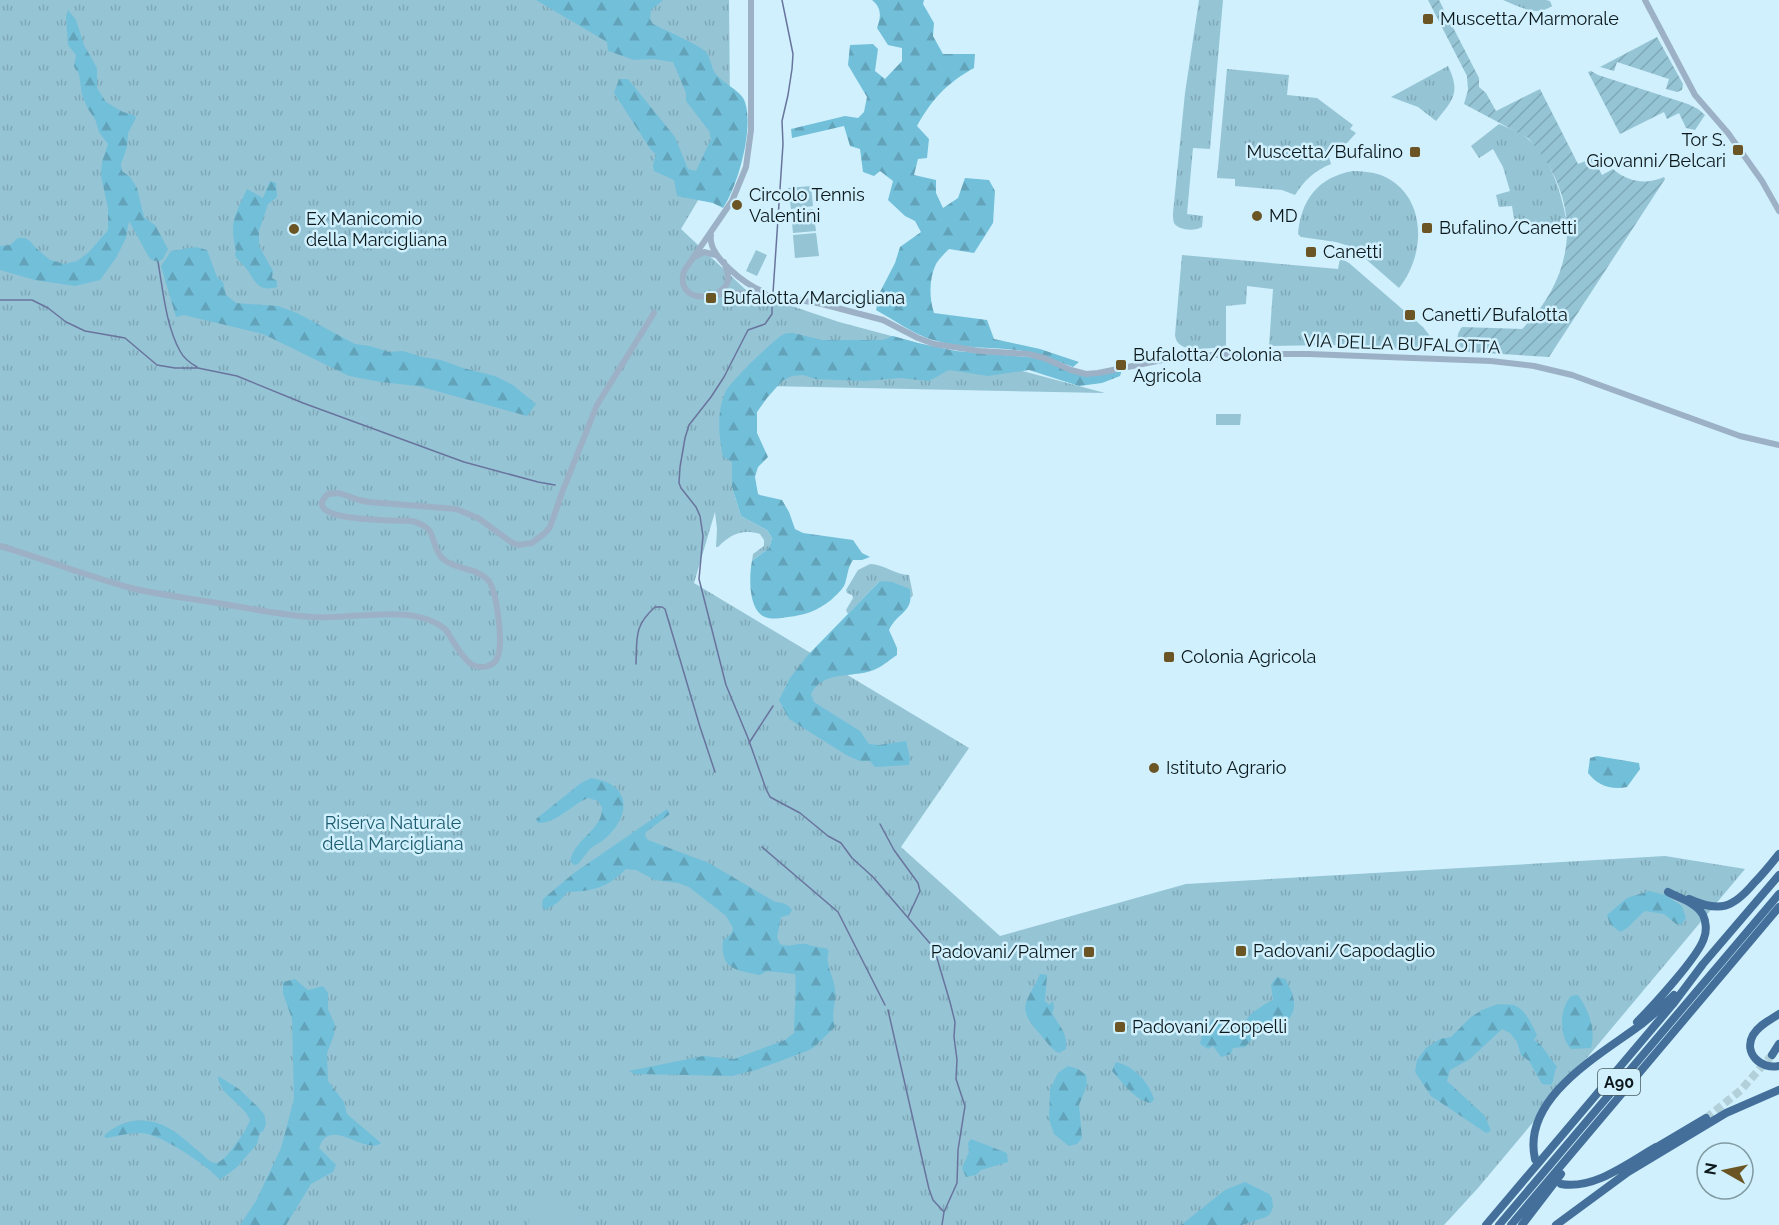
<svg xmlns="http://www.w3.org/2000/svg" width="1779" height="1225" viewBox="0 0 1779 1225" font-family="Raleway,sans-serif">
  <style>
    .grass { fill: url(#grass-tufts) }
    .forest { fill: url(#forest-firs) }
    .garden { fill: url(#garden-furrows) }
    .pitch { fill: #95c4d5 }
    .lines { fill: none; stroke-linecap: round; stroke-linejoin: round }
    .stream { stroke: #69749d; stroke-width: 1.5 }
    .highway-tunnel { stroke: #b2d0da; stroke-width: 8; stroke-dasharray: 8 4; stroke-linecap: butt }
    .minor { stroke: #9db1c6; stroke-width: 6 }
    .highway { stroke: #436f9a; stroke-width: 8 }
    .poi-dot { fill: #6b5524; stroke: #cff0fc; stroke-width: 2 }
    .labels { text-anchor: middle; stroke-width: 5; stroke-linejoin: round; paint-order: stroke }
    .shield { fill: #cff0fc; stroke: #46595f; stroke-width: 1.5 }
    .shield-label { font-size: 16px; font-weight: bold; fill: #0c181c }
    .poi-label { font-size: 18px; fill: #0c181c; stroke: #cff0fc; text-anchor: start }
    .street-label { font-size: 18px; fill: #0c181c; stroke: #cff0fc }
    .park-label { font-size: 18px; fill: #1c5a6d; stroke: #cff0fc }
  </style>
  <defs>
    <pattern id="grass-tufts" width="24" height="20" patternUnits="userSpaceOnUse" patternTransform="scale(1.5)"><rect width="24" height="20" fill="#95c4d5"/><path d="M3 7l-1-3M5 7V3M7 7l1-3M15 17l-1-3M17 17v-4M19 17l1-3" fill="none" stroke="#7fa8b6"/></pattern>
    <pattern id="forest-firs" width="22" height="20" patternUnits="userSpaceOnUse" patternTransform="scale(1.5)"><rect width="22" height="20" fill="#72bfd9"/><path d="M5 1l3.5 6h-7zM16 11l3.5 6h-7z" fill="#62a3ba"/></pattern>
    <pattern id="garden-furrows" width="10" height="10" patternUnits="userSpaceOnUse" patternTransform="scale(1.5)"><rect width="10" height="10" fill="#95c4d5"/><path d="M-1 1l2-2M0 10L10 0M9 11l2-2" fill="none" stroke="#7fa8b6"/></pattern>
  </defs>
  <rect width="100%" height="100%" fill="#cff0fc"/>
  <path class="grass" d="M0 0H729L730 111 716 170 681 229 747 291 839 322 1105 393 766 386 733 462 732 487 741 516 767 530 772 538 769 548 752 561 753 554 764 546V540L760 534C742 529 731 534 718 547H716L717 529 715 512 694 583 969 748 901 847 1000 936 1186 884 1665 856 1745 869 1478 1188 1444 1225H0Z
    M1199 0H1223L1210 149 1193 148 1187 214 1203 216 1202 227C1196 231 1179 231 1174 223 1173 220 1173 216 1173 213L1185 93Z
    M1503 0H1546L1550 1 1552 6C1536 17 1520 7 1503 0Z
    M1448 66C1461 93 1453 100 1436 121L1418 107 1391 97Z
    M1227 69 1289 75 1287 95 1317 98 1353 125 1350 129 1356 133 1347 143 1329 148 1328 154 1331 164C1315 170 1304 181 1295 195L1282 190 1235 186V179L1217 178Z
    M1499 124C1508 128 1521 132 1528 139 1552 159 1562 195 1567 224L1515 225 1512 206 1499 207 1496 195 1510 191 1503 167 1493 149 1479 158 1471 146Z
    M1353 171C1362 171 1371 172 1381 175 1427 194 1427 253 1399 288L1352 247 1336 242 1301 237 1298 234C1301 200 1318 177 1353 171Z
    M756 250 767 255 757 276 746 271Z
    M1182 255 1338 269 1340 258 1349 263 1423 327 1430 336 1429 345 1424 350 1330 345 1269 346 1273 289 1247 286 1246 304 1226 306V347C1211 347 1177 356 1175 335Z
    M870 564C884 564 895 575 909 575L913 595 911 598 910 589 880 581 848 614 846 610 853 598 852 595 847 593 846 590 858 570Z"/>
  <path class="forest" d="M536 0H663L651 10 650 19 653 24C663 29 701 46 706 52 711 58 711 67 715 73 722 83 742 91 745 102 754 128 738 186 723 208L713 203 677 196 674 180 654 171 653 165 656 154 651 150 614 93 619 79H628L675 137 688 169 696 171 711 139 709 131 686 101V93L673 62 653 59 634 60 608 51 607 42Z
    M872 0H924L923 4 934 23 933 36 943 54H975L974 68C947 83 932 99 917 126L929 139 927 158 918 159 914 175 936 180V193L943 208 958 198 965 178 989 180 995 191 993 223 974 253 949 249C945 253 939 259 936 264 929 278 929 298 934 313L987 320 994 339 1040 349 1079 362 1073 367C1054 360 1036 352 1016 350 988 347 959 348 933 340 913 334 894 320 876 310L880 292 895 263 900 247 921 232 915 221 905 216 888 200 893 181 880 171 874 176 863 172 860 149 850 146 844 126 792 138 791 129 845 116 858 118 864 112 867 97 848 65 850 45 873 44 878 49 875 71 885 79 902 61V48L888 45 877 28C881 17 882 8 872 0Z
    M68 10 76 20 84 45 97 68V88L106 102 123 112 134 115 136 118 128 133 127 147 121 164 122 171 130 177 137 188 144 217 155 225 168 249 163 259 158 262 150 259 129 221 126 238 116 258 100 280 75 286 35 280 0 270V246L10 245 18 238H25L30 241 35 247 50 260 64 264 77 261 89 252 108 230V208L101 176 102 162 108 144 99 132 95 119 88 109 82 95 79 74 74 66 76 55 68 45 66 17Z
    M270 181 276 183 277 197 268 204 259 231V246L273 271 272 278 277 281V287C255 293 256 279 244 266 241 262 237 260 235 255L236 251C229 222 235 215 247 189L263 198Z
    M196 247 207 250 217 277 223 282 226 295 236 303 278 306 297 313 355 344 370 346 389 352 403 351 422 357 441 360 463 368 495 376 513 385 536 404 527 416 418 386 381 382 349 376 263 334 196 318 184 315 176 317 161 266 171 251Z
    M793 333 822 340H883L893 336 918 343 956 351 1038 358 1077 374 1122 370 1120 376 1102 383 1079 386 1029 370 988 376 949 370 929 381 900 378 864 381 815 379 803 375 792 376 782 381 767 398 757 412V433L768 457 758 467 755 477 758 494 760 495 782 500 789 512 795 529 803 533 853 540 862 553 870 557 862 560H853C847 568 848 577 844 586 841 591 835 596 831 600 817 611 805 615 788 617 781 618 772 620 765 617 748 610 749 575 752 561L769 548 772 538 767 530 741 516 732 487V462L723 457C719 436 716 414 725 393 728 384 774 339 784 334 785 333 790 333 793 333Z
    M880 581 892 582 910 589C914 613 898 611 889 630L897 648V655C891 659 884 665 878 668 855 680 824 668 811 694L814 702 860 731 869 744 879 745 906 741 910 758 909 765 875 767 870 761H860L848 756 789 719 779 700 790 678 807 656Z
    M1597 756 1639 763 1640 769 1627 787C1611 790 1598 786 1588 773L1590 758Z
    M591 778C603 780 617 784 622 797 628 813 615 831 602 841 598 844 593 846 590 849 586 854 582 859 578 864L574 865 570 861C575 838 603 830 602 807L598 801 588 798C571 805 556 824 538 823L536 819 581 783Z
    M667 809 670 814 646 832 645 836 648 840 709 863 775 902C783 903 787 903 792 910L789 915 781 917 777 937 780 944C789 948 797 943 806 944 813 946 819 948 826 948L829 951C824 963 834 977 835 989 837 1003 830 1010 835 1027L813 1048 807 1051 756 1070 732 1076 635 1074 629 1071 703 1056 734 1059 785 1040 794 1033C794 1022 797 981 795 974L767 971 760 975C737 970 720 970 723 941L732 933 733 928 726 916 689 887 678 883 655 880 636 870 626 869C607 888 594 891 567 892 561 901 555 905 545 910L542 906 543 899 574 873Z
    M1649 891 1665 895 1682 906 1686 918 1682 924H1676L1664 914 1645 911C1637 917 1630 928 1620 932L1610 924 1607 915 1627 898Z
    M1040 974 1047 975 1045 1001 1049 1005 1053 1001 1054 1008 1052 1013C1059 1026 1068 1033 1066 1049L1059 1053C1049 1048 1046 1040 1039 1033 1015 1006 1027 1003 1040 974Z
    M1277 977 1285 979C1297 999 1300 1015 1277 1028 1268 1033 1265 1034 1255 1032L1252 1039 1245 1047 1233 1048 1231 1054 1221 1057 1213 1046 1208 1049 1200 1044 1202 1035 1213 1019 1223 1027 1229 1035C1246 1030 1241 1024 1251 1014 1257 1009 1266 1003 1273 1000L1271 984Z
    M295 979 308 990 323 986 328 993V1009L335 1025 334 1035 327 1053 328 1081 344 1102 347 1114 381 1143C365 1156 330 1115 319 1148L336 1165 333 1172 311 1184 286 1225H240L256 1201 281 1148 294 1099 292 1019 283 993V982Z
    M1578 995C1589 1011 1596 1029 1591 1048L1571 1049C1559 1036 1559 1009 1571 996Z
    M1498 1004C1503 1005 1509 1004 1513 1005 1525 1008 1532 1025 1537 1035L1534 1040 1540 1044 1557 1067C1553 1073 1555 1079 1551 1085L1542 1084 1529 1061 1521 1055 1517 1042 1510 1033 1502 1029 1470 1059 1450 1070 1447 1081 1485 1116 1491 1131 1486 1133 1431 1096 1415 1072 1417 1060 1426 1048 1440 1039 1451 1037 1471 1017 1482 1010Z
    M1116 1062C1135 1067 1148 1081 1154 1099L1151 1103C1136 1101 1122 1082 1112 1071Z
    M1068 1066 1078 1069 1086 1075 1087 1085 1079 1105 1082 1138 1077 1144 1069 1146 1054 1134 1049 1119 1050 1089 1058 1073Z
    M218 1076 239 1089 259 1108 264 1114 266 1123 264 1130 260 1133 257 1144 236 1168 221 1179H219C207 1165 165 1138 148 1134 134 1131 119 1136 106 1138L104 1136C110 1129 122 1123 132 1121 163 1117 179 1135 201 1153 205 1157 210 1163 216 1163 226 1162 247 1129 250 1120 244 1104 218 1094 218 1076Z
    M971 1139 1007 1153 1008 1162 981 1170 976 1175 966 1177 962 1168 969 1152 968 1143Z
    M1245 1182 1269 1194 1272 1198 1273 1207 1270 1214 1266 1217 1242 1225H1181L1225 1190Z"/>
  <path class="garden" d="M1428 0H1439L1479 78V87L1486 93 1496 111 1540 89 1578 164 1593 158 1602 175 1613 169C1628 182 1646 185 1664 177L1665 179 1549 357 1469 352C1457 349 1454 336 1462 327L1522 329C1579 273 1583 198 1528 138L1464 104 1468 90 1467 76Z
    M1657 37 1683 84 1682 90 1677 92 1666 89 1669 79 1617 62 1614 71 1600 67Z
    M1591 71 1598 75 1688 104 1698 109 1705 115 1695 130 1686 128 1679 113 1667 119 1664 112 1620 134 1588 72Z"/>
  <path class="pitch" d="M811 186 813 206 791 209 788 188Z
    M813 209 816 231 793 233 791 212Z
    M816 233 819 256 795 258 793 235Z
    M1216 414H1241L1240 425H1216Z
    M537 1195 583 1210 579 1225H528Z"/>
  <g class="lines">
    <path class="stream" d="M158 262C163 290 166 326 180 351 184 359 190 363 197 367
      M773 293 783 144 782 121 788 95 792 69 793 54 782 0
      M772 298V314L765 324 748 330 724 377 711 397 689 425 685 438 680 467 679 483 681 488 696 507 700 516 703 536 699 579 726 685 748 738 766 789 770 797 800 813 828 836 841 843 852 858 873 877 934 948 950 1002 955 1022 954 1037 957 1060 956 1079 965 1106 958 1150 957 1183 944 1212 942 1225
      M0 300H32L48 308 66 322 85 331 125 338 157 365 175 368H198L237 376 303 403 464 462 538 482 555 485
      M636 664C637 637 634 626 655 607H662L665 609 700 727 715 772
      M749 743 773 706
      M880 824 894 850 918 883 920 891 908 917
      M762 847 838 912 885 1005
      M888 1010 929 1189 933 1200 944 1212"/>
    <path class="highway-tunnel" d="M1706 1118 1741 1090 1772 1055"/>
    <path class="minor" d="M1645 0 1695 95 1728 133 1762 181 1779 211
      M711 235C707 256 746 285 764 292
      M695 257 704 252 716 255
      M724 262C726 268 729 274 728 280 724 302 674 305 684 271L732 201 746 167 751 130V0
      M711 295 733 293 772 295 822 304 883 320 918 338 934 344 980 351 1028 354 1044 358 1071 370 1086 374 1098 373 1167 359 1193 356 1237 354H1309L1491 361 1534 366 1572 375 1740 436 1779 445
      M0 546C44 559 87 576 131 588 159 595 189 598 217 603 248 608 280 615 312 617 352 620 415 602 446 630 452 639 462 658 471 664 476 667 482 668 488 666 495 664 498 659 499 652 502 639 497 590 488 580 476 567 454 570 442 558 428 541 440 529 412 521 401 520 296 523 328 494L339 493 359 500 369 502 456 509 478 518 511 542 518 545 532 543 545 533 550 527 563 490 597 405 654 313"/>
    <path class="highway" d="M1689 899C1720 913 1733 908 1754 883 1763 874 1771 864 1779 854
      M1779 1014C1770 1020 1759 1025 1753 1035 1743 1053 1761 1070 1779 1066
      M1637 1022C1652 1007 1699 956 1704 938 1707 931 1706 921 1703 915 1697 903 1679 898 1668 892
      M1772 1055 1779 1044
      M1652 1150 1706 1118
      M1535 1159C1521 1097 1602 1054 1643 1023 1654 1014 1664 1005 1674 995
      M1561 1184C1594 1190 1628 1163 1656 1147
      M1486 1225 1673 1004 1703 964 1779 875
      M1499 1225 1779 894
      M1511 1225 1779 907
      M1522 1225 1561 1174
      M1556 1225 1628 1172 1726 1113 1779 1090"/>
  </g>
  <g class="poi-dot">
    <rect x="1422" y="13" width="12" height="12" rx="3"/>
    <rect x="1732" y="144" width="12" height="12" rx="3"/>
    <rect x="1409" y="146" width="12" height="12" rx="3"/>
    <circle cx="737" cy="205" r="6"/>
    <circle cx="1257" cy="216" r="6"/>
    <rect x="1421" y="222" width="12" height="12" rx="3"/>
    <circle cx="294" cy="229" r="6"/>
    <rect x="1305" y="246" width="12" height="12" rx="3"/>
    <rect x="705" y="292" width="12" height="12" rx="3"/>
    <rect x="1404" y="309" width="12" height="12" rx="3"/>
    <rect x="1115" y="359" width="12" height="12" rx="3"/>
    <rect x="1163" y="651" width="12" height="12" rx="3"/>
    <circle cx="1154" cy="768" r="6"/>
    <rect x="1235" y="945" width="12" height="12" rx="3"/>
    <rect x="1083" y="946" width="12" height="12" rx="3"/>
    <rect x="1114" y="1021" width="12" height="12" rx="3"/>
  </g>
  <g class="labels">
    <rect class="shield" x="1598" y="1069" width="42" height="26" rx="4.5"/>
    <g class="shield-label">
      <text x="1619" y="1088">A90</text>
    </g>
    <g class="poi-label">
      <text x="1440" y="25">Muscetta/Marmorale</text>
      <text x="1726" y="146" text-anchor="end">Tor S.<tspan x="1726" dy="21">Giovanni/Belcari</tspan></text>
      <text x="1403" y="158" text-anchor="end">Muscetta/Bufalino</text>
      <text x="749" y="201">Circolo Tennis<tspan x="749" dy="21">Valentini</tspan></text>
      <text x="1269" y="222">MD</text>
      <text x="306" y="225">Ex Manicomio<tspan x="306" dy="21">della Marcigliana</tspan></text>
      <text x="1439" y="234">Bufalino/Canetti</text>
      <text x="1323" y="258">Canetti</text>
      <text x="723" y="304">Bufalotta/Marcigliana</text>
      <text x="1422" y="321">Canetti/Bufalotta</text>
      <text x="1133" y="361">Bufalotta/Colonia<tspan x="1133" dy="21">Agricola</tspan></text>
      <text x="1181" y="663">Colonia Agricola</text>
      <text x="1166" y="774">Istituto Agrario</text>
      <text x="1253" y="957">Padovani/Capodaglio</text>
      <text x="1077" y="958" text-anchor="end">Padovani/Palmer</text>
      <text x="1132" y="1033">Padovani/Zoppelli</text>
    </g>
    <g class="street-label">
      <text transform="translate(1402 344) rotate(2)" y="6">VIA DELLA BUFALOTTA</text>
    </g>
    <g class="park-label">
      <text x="393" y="829">Riserva Naturale<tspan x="393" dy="21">della Marcigliana</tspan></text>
    </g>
  </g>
  <g transform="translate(1725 1171) rotate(279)"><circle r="28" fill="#cff0fc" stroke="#819aa2" stroke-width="1.5"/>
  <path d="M0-4.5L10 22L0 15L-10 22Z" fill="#6b5524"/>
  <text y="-9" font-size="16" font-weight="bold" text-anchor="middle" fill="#0c181c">N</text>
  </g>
</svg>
